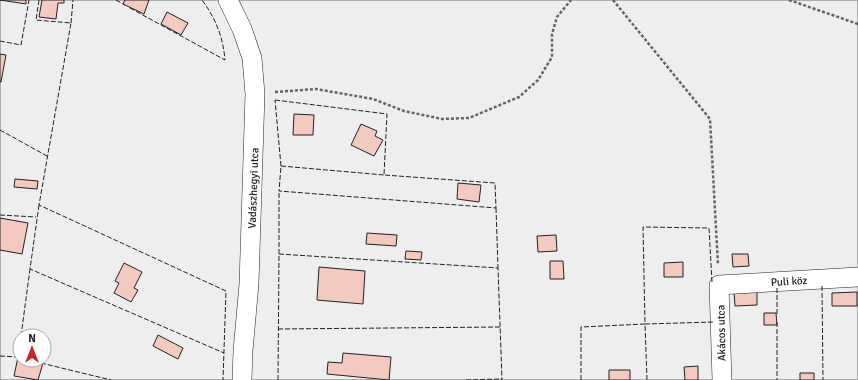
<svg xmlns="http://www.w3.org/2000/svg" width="858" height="380" viewBox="0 0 858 380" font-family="Signika,sans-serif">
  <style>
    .green { fill: #eee; stroke: #6f6f6f; fill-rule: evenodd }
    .building { fill: #f3c9c0; stroke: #222 }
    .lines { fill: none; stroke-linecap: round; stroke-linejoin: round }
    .street-casing { stroke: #222; stroke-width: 20 }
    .path { stroke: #646464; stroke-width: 2.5; stroke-dasharray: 3 2; stroke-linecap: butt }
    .street { stroke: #fff; stroke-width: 19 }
    .fence { stroke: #222; stroke-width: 1; stroke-dasharray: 5 2; stroke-linecap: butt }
    .labels { text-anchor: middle; stroke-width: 3; stroke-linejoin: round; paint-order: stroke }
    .street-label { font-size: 11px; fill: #222; stroke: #fff }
  </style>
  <rect width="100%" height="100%" fill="#fff"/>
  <path class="green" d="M0 0H858V380H0ZM20 336H44V360H20Z"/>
  <path class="building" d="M0 0H26V4Z
    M42 0H64V3H58L56 19 39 17Z
    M125 0H149L144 14 123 4Z
    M167 12 188 23 181 35 161 24Z
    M0 54 6 55 1 82H0Z
    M294 114 314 115 313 135H293Z
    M361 124 377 131 375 136 383 140 374 156 351 145Z
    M15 179 38 181 37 189 14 187Z
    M458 183 481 185 479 202 457 199Z
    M0 218 28 223 22 254 0 250Z
    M367 233 397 235 396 246 366 244Z
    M556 235 557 251 538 252 537 236Z
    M406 251 422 252 421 260 405 259Z
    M732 254H748L749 266 733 267Z
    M550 261H563L564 279H550Z
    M683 262V277H664V263Z
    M124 263 142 272 134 288 138 290 131 302 114 293 119 283 115 281Z
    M319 267 365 271 363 304 317 300Z
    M734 292H757V305L735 306Z
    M857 292V306H832V293Z
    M764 313H776L777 325H764Z
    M158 335 183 348 178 359 153 346Z
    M343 353 391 357 389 380 327 374 328 362 342 363Z
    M18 357 20 360 43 363 38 380 14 376Z
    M698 366V380H685L684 367Z
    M609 370H630V380H609Z
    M800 373H814V380H800Z"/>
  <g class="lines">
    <g class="street-casing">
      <path id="street" d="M228 0 242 29 252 58 255 94 249 284 243 351 242 380
        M722 380 719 285 858 277"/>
    </g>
    <path class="path" d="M613 0 710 119 718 265
      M789 0 858 24
      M275 92 316 89 373 99 404 111 442 119 469 118 519 97 538 80 552 57V34L557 17 571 0"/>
    <use href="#street" class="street"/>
    <path class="fence" d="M39 0 36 20 71 23 39 205 226 291 223 380
      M116 0 125 5
      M130 8 225 60C223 37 216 19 202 0
      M71 23 73 0
      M0 41 21 45 29 0
      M275 100 387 114 384 175 495 183 496 208 279 191 281 166Z
      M0 130 47 156
      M281 166 384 175
      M39 205 30 269 224 353
      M496 208 498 268
      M0 215 36 217
      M279 254V191
      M712 282 709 228 643 227 645 324 714 322
      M822 286 823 380
      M777 288V316
      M777 322V380
      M278 329 500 327
      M21 336 30 269
      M0 356 18 357 20 344
      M41 363 111 380
      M278 380 279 254 498 268 502 380
      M466 380 502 379
      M581 380V327L645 324 647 380"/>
  </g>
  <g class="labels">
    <g class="street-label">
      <text transform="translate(253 188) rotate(-88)" y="4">Vadászhegyi utca</text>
      <text transform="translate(789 281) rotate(-3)" y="4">Puli köz</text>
      <text transform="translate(721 333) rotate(-91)" y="4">Akácos utca</text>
    </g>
  </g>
  <g transform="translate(32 348)"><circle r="19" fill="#ffffff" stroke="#a7a7a7"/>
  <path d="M0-3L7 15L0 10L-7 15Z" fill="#c62828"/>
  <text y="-6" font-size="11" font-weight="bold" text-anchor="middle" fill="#222222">N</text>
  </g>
</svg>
